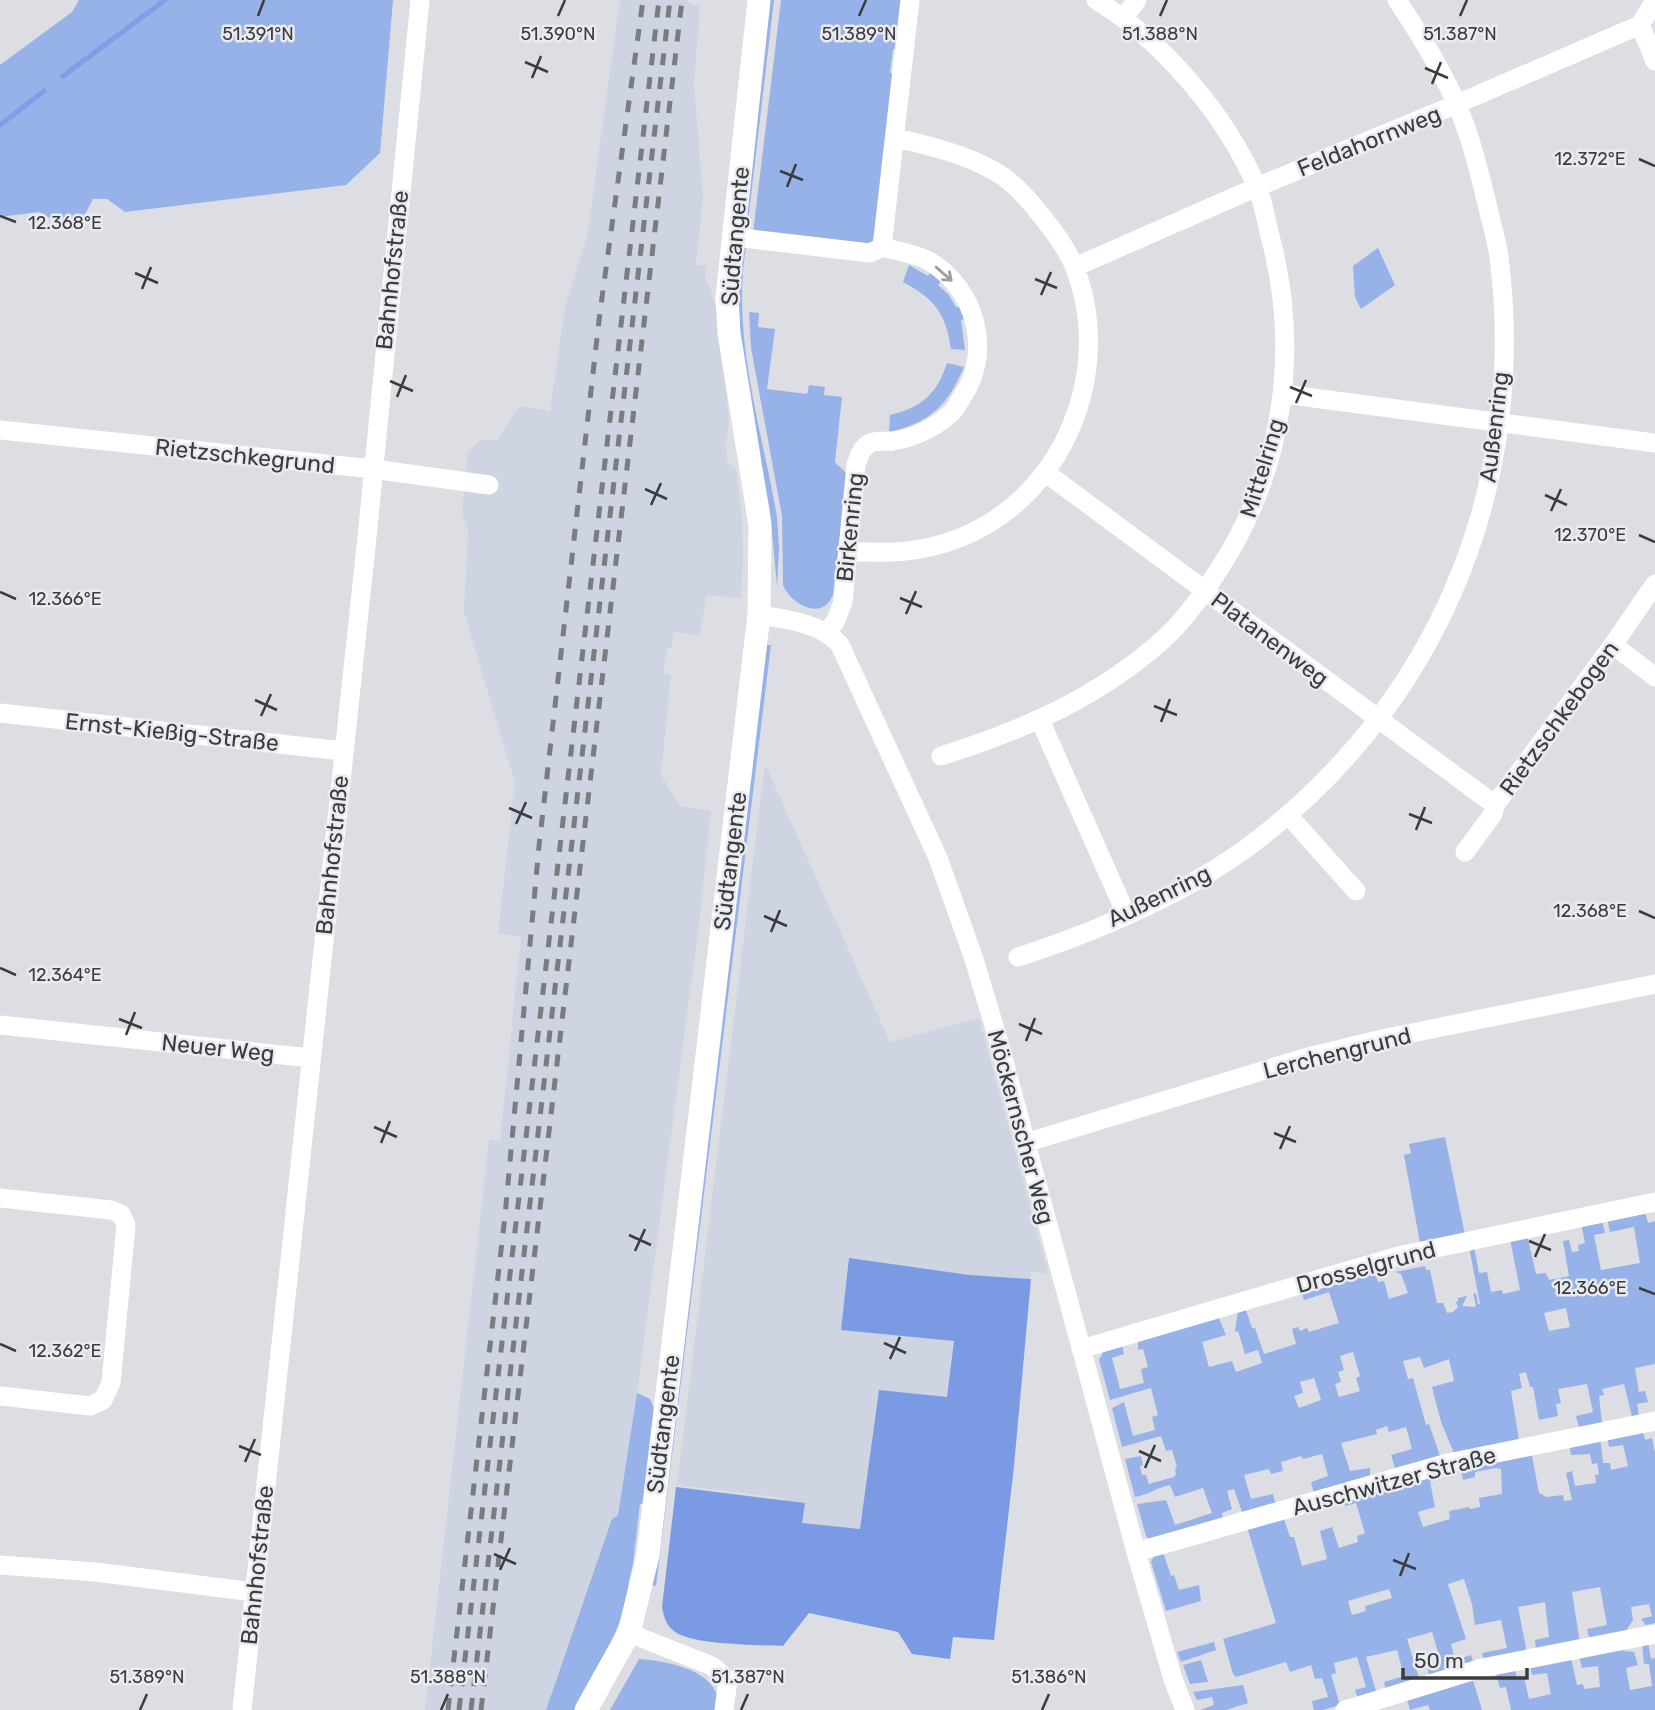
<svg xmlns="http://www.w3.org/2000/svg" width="1655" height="1710" viewBox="0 0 1655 1710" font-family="Rubik,sans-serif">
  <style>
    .built { fill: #ced4e1 }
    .green { fill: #97b1e9; fill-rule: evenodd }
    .forest { fill: #7a9be3 }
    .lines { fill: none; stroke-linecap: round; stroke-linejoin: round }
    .stream { stroke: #7e9fe8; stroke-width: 5 }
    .minor { stroke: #fff; stroke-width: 19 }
    .tertiary { stroke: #fff; stroke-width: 23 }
    .rail { stroke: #7b7c80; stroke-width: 5; stroke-dasharray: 12 12; stroke-linecap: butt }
    .oneway { stroke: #9d9e9e }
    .ticks { fill: none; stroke: #3b3c3e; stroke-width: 2.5 }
    .labels { text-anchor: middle; stroke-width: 5; stroke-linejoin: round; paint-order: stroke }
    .street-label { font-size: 23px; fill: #3b3c3e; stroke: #e9ebf1 }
    .ticks-label { font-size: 18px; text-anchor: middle; fill: #3b3c3e; stroke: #e9ebf1; stroke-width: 5; stroke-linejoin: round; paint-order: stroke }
  </style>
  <rect width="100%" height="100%" fill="#dcdee4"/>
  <path class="built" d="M620 0H688V3L700 7 694 84 703 197 696 265H706L705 282 708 283 719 318 729 423 726 440 727 462 736 469 742 514 743 559 741 598 706 595 700 636 674 632 672 648H667L663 673 671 675 661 775 680 806 711 811 699 924 637 1393 618 1515 546 1710H425L489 1140 500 1141 521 937 498 933 515 783 464 612 468 530 462 514 468 452 482 439 497 441 519 406 550 411 565 307 587 237Z
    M765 764 890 1042 979 1018 1048 1273 1031 1272 1019 1413 867 1555 780 1543 785 1498 677 1485Z"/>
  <path class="green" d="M79 0H393L380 153 346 185 125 212 107 199H93L83 218 55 221 39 212 0 217V65L72 12Z
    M770 0H774L747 230 744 227Z
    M781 0H903L897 50 893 49 890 73 894 74 874 244 753 233Z
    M746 247C731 337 762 429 777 517L779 549 777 586 770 511 739 344 737 302 744 249Z
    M1378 248 1395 285 1361 309 1355 297 1353 266Z
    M909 265 928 276 931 272 942 280 938 285 948 294 956 307 961 306 967 318 961 320 965 350 951 349C946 314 935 299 903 282Z
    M749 312 759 313 758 327 775 329 767 389 807 394 809 385 825 387 824 395 842 397 835 462 846 473 847 480 833 594C824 622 791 605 783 585L782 516 751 348Z
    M947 363 964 367C948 405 930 423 889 432L890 415C921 408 937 394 947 363Z
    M765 645H771L656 1586 650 1585Z
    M1445 1137 1465 1235 1420 1243 1404 1155 1411 1153 1409 1144Z
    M1645 1212 1648 1223 1655 1221V1364L1635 1368 1639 1392 1645 1391 1648 1402 1637 1404 1639 1416 1632 1417 1624 1384 1602 1389 1604 1395 1599 1396 1602 1423 1579 1427 1576 1416 1593 1412 1587 1384 1558 1389 1561 1403 1556 1404 1558 1416 1539 1420 1533 1387H1530L1526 1372 1519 1374 1522 1388 1511 1391 1519 1440 1454 1453 1441 1422 1432 1387 1454 1381 1449 1359 1424 1368 1420 1357 1403 1361 1408 1379 1413 1378 1426 1425 1429 1424 1440 1456 1395 1468 1391 1455 1412 1449 1406 1427 1389 1432 1387 1426 1376 1430 1377 1434 1341 1443 1350 1471 1370 1468V1477L1314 1493 1311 1482 1328 1476 1322 1454 1303 1459 1301 1456 1281 1462 1283 1471 1271 1474 1269 1469 1244 1475 1251 1499 1273 1494 1276 1505 1243 1515 1234 1489 1227 1491 1232 1509 1222 1513 1223 1521 1149 1539 1146 1536 1137 1504 1166 1500 1175 1525 1212 1513 1203 1488 1175 1497 1170 1485C1156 1488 1150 1494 1135 1497L1125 1459 1141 1456 1143 1465 1140 1466 1142 1475H1146L1149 1484 1174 1477 1176 1474 1175 1469 1177 1467 1172 1450 1166 1451 1161 1436 1122 1447 1112 1408 1124 1402 1133 1436 1155 1430 1152 1417 1158 1415 1151 1388 1110 1400 1099 1360 1104 1350 1122 1344 1124 1354 1112 1358 1120 1389 1144 1383 1141 1369 1148 1367 1143 1349 1138 1350V1340L1218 1316 1226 1335 1202 1342 1209 1367 1232 1361 1236 1372 1262 1363 1258 1350 1245 1354 1238 1331 1235 1332 1238 1310 1245 1307 1252 1328H1255L1264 1354 1296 1344 1292 1329 1298 1327 1300 1331 1307 1328 1309 1332 1339 1323 1329 1292 1304 1300 1301 1290 1374 1269 1378 1282 1384 1281 1389 1299 1408 1293 1401 1274 1395 1272 1425 1266 1426 1270H1430L1437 1303H1443L1447 1313 1453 1312 1458 1307 1456 1302 1458 1301V1298L1467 1296 1462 1306 1474 1307 1476 1305 1473 1294 1476 1293 1478 1304H1480L1470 1252 1472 1247H1474L1479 1273 1487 1272 1491 1292 1502 1290 1503 1294 1520 1290 1510 1239 1527 1235 1536 1274 1546 1273 1549 1280 1569 1276 1563 1241 1569 1240 1572 1252 1579 1251 1578 1245 1585 1243 1581 1223 1602 1220 1605 1233 1594 1235 1601 1270 1640 1263 1634 1227 1610 1232 1607 1218ZM1566 1308 1570 1327 1549 1331 1544 1313ZM1353 1352 1360 1376 1356 1378 1360 1391 1339 1397 1335 1384 1341 1382 1338 1372 1344 1370 1340 1356ZM1314 1378 1321 1400 1299 1408 1294 1396 1303 1393 1300 1382Z
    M637 1393 650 1399 655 1411 645 1504H640L633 1564 628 1586 633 1587C618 1631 598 1670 576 1710H546L612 1519 618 1515Z
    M1642 1428 1645 1440 1652 1438 1655 1453V1623L1646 1625 1641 1619 1652 1616 1649 1604 1631 1607 1633 1620 1624 1634 1590 1641 1587 1629 1607 1625 1600 1587 1572 1592 1580 1643 1536 1651 1535 1640 1549 1637 1545 1602 1518 1607 1527 1653 1484 1660 1482 1653 1507 1648 1501 1620 1475 1625 1472 1604 1464 1579 1448 1584 1466 1639 1451 1644 1455 1660 1471 1655 1474 1665 1430 1678 1427 1667 1441 1662 1432 1632 1407 1639 1420 1681 1386 1691 1384 1682 1404 1676 1397 1650 1366 1657 1377 1695 1358 1698 1355 1690 1366 1687 1357 1657 1334 1663 1336 1673 1331 1675 1340 1705 1323 1710H1314L1312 1701 1328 1697 1322 1678 1315 1679 1311 1665 1290 1672 1286 1662 1236 1677 1233 1674 1223 1639 1276 1623 1247 1527 1283 1516 1290 1537H1294L1302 1566 1327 1559 1320 1531 1332 1527 1339 1548 1358 1542 1357 1536 1365 1533 1356 1503 1345 1506 1343 1498 1437 1470 1440 1480 1430 1482 1435 1507 1418 1512 1423 1527 1450 1519 1449 1511 1469 1507 1470 1509 1480 1507 1479 1498 1502 1494 1501 1469 1496 1468 1475 1472V1477L1463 1480 1460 1464 1531 1450 1539 1493 1547 1497 1563 1495 1564 1501 1572 1500 1566 1473 1572 1471 1575 1486 1596 1483 1595 1475 1599 1474 1597 1463 1592 1464 1590 1454 1571 1455 1569 1443 1600 1437 1603 1463H1610L1611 1470 1628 1466 1623 1445 1609 1447 1607 1435ZM1389 1589 1392 1598 1365 1606 1366 1611 1352 1615 1348 1601Z
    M1163 1552 1171 1576 1174 1575 1179 1590 1199 1585 1201 1601 1166 1611 1151 1562 1155 1554Z
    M1214 1642 1216 1650 1181 1662 1177 1652Z
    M1648 1642 1651 1659 1655 1658V1710H1511L1506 1687 1500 1688 1496 1674 1515 1669 1517 1679 1524 1677 1529 1699 1551 1694 1547 1673 1532 1675 1530 1666 1571 1658 1577 1685 1583 1684 1584 1689 1600 1687 1598 1666 1582 1668 1579 1656 1621 1648 1624 1651 1634 1652 1638 1665 1626 1668 1630 1690 1652 1686 1649 1664H1644L1642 1643Z
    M639 1659C668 1661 724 1671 718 1710H610Z
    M1201 1660 1208 1682 1190 1684 1183 1665Z
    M1473 1680 1482 1710H1430L1428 1705 1410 1710 1407 1700Z
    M1243 1685 1248 1703 1226 1710H1200L1214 1705 1212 1697 1197 1700 1193 1692Z"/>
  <path class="forest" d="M849 1258 969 1275 1031 1279 1014 1466 994 1640 953 1637 950 1659 912 1654 898 1632 809 1613 783 1646C761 1645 689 1645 674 1631 666 1625 664 1617 662 1607L676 1487 805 1503 802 1523 860 1529 879 1390 947 1397 954 1341 841 1330Z"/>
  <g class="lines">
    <path class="stream" d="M63 76 165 0
      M0 125 44 91"/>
    <path class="minor" d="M1124 17 1137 0
      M1640 25 1655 61
      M734 237 870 253 882 247C897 251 916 254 929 261 976 289 993 352 962 397 958 403 955 410 950 414 933 429 913 438 892 441 885 442 876 440 870 443 861 448 859 456 856 465L843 602 836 620 827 633
      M882 247 910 0
      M1075 267 1257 187 1457 104 1640 25 1651 7 1655 6
      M1283 394 1655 443
      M0 430 373 469 489 485
      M1046 473 1495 805
      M848 551C885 554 921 553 957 539 1063 499 1115 372 1075 268 1068 250 1056 234 1044 219 1032 204 1020 189 1004 177 975 157 929 145 895 138
      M759 615C786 619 821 623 840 645L938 858 974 959 998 1039 1136 1552 1173 1679 1185 1710
      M1613 645 1655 677
      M0 713 343 751
      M1040 720 1126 914
      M941 756C1024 730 1102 696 1167 636 1186 618 1202 595 1216 574 1283 474 1301 352 1270 236 1266 219 1263 200 1256 185 1225 114 1163 41 1096 0
      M1288 815 1356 891
      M1465 852 1493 814 1495 805 1613 645 1655 584
      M1018 957C1104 929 1201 887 1271 829 1444 689 1527 478 1499 257 1497 240 1491 222 1487 204 1479 171 1471 137 1457 105 1443 72 1417 30 1397 0
      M0 1025 311 1058
      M1025 1143 1308 1057 1382 1039 1655 984
      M0 1198 111 1210 121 1214 126 1225 111 1383 103 1400 90 1406 0 1396
      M1081 1349 1398 1256 1655 1202
      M1136 1552 1448 1463 1655 1421
      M0 1565 95 1572 254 1592
      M629 1633 712 1666 728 1680 724 1710
      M242 1710 366 547 420 0
      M1345 1710 1482 1668 1655 1634"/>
    <path class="tertiary" d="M586 1710 629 1633 648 1555 759 615 760 525 729 333 727 297 759 0"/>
    <path class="rail" d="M448 1710 505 1216 539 846 600 312 643 0
      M459 1710 659 0
      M471 1710 670 0
      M481 1710 682 0"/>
  </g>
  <defs><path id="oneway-shaft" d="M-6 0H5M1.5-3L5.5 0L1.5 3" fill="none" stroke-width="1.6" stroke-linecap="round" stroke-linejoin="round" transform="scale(1.75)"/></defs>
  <use class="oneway" href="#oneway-shaft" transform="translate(944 274) rotate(41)"/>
  <path class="ticks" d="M258 16 264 0M558 16 565 0M859 16 866 0M1160 16 1167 0M1460 16 1467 0M525 62 548 72M1425 68 1448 78M532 78 541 56M1432 84 1441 62M1639 159 1655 166M780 171 803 180M787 187 796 164M0 216 16 222M135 273 158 283M1035 279 1057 288M142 289 151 267M1041 295 1051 272M390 381 413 391M1290 387 1312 396M397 397 406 375M1296 403 1306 380M645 489 667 499M1545 495 1567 505M651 505 661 483M1551 511 1561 489M1639 535 1655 542M0 592 16 599M900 598 922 607M906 614 916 591M255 700 277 710M1154 706 1177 715M261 716 271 694M1161 722 1170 699M509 808 532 818M1409 814 1432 823M516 824 526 802M1416 830 1425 807M1639 911 1655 918M764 916 787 926M771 932 780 910M0 968 16 975M119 1019 142 1028M1019 1024 1042 1034M126 1035 135 1012M1026 1041 1035 1018M374 1127 397 1137M1274 1133 1296 1142M381 1143 390 1121M1280 1149 1290 1126M629 1235 651 1245M1529 1241 1551 1250M635 1251 645 1229M1535 1257 1545 1234M1639 1288 1655 1294M884 1343 906 1353M0 1344 16 1351M890 1359 900 1337M239 1446 261 1455M1139 1451 1161 1461M245 1462 255 1439M1145 1468 1155 1445M494 1554 516 1564M1393 1560 1416 1569M500 1570 510 1548M1400 1576 1409 1553M140 1710 147 1694M441 1710 448 1694M741 1710 748 1694M1042 1710 1049 1694"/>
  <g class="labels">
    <g class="street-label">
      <text transform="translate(1369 141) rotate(-22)" y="8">Feldahornweg</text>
      <text transform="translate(735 236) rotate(-85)" y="8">Südtangente</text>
      <text transform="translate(392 270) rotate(-84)" y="8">Bahnhofstraße</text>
      <text transform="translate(1494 427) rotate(-83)" y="8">Außenring</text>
      <text transform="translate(245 456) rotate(6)" y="8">Rietzschkegrund</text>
      <text transform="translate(1262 468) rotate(-73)" y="8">Mittelring</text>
      <text transform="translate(850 527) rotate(-84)" y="8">Birkenring</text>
      <text transform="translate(1270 639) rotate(37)" y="8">Platanenweg</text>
      <text transform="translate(1559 718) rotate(-54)" y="8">Rietzschkebogen</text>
      <text transform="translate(172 732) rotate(6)" y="8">Ernst-Kießig-Straße</text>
      <text transform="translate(332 855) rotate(-84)" y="8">Bahnhofstraße</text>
      <text transform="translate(730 861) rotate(-83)" y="8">Südtangente</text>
      <text transform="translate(1159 896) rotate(-26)" y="8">Außenring</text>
      <text transform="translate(218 1048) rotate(6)" y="8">Neuer Weg</text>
      <text transform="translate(1337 1053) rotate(-14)" y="8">Lerchengrund</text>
      <text transform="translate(1021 1127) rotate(75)" y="8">Möckernscher Weg</text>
      <text transform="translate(1366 1267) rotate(-15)" y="8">Drosselgrund</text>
      <text transform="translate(663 1424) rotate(-83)" y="8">Südtangente</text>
      <text transform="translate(1394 1481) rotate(-15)" y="8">Auschwitzer Straße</text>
      <text transform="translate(257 1565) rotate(-84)" y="8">Bahnhofstraße</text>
    </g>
  </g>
  <g class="ticks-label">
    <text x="258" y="40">51.391°N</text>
    <text x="558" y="40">51.390°N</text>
    <text x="859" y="40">51.389°N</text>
    <text x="1160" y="40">51.388°N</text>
    <text x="1460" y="40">51.387°N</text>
    <text x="1590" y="165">12.372°E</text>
    <text x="65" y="229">12.368°E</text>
    <text x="1590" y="541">12.370°E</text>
    <text x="65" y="605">12.366°E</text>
    <text x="1590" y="917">12.368°E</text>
    <text x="65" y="981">12.364°E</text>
    <text x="1590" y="1294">12.366°E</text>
    <text x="65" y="1357">12.362°E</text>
    <text x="147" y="1683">51.389°N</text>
    <text x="448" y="1683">51.388°N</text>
    <text x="748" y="1683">51.387°N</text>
    <text x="1049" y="1683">51.386°N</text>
  </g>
  <path d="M1403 1668v10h124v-10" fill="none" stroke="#3b3c3e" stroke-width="3.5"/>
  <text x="1414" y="1668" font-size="21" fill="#3b3c3e" stroke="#e9ebf1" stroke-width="5" paint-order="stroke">50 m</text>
</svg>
